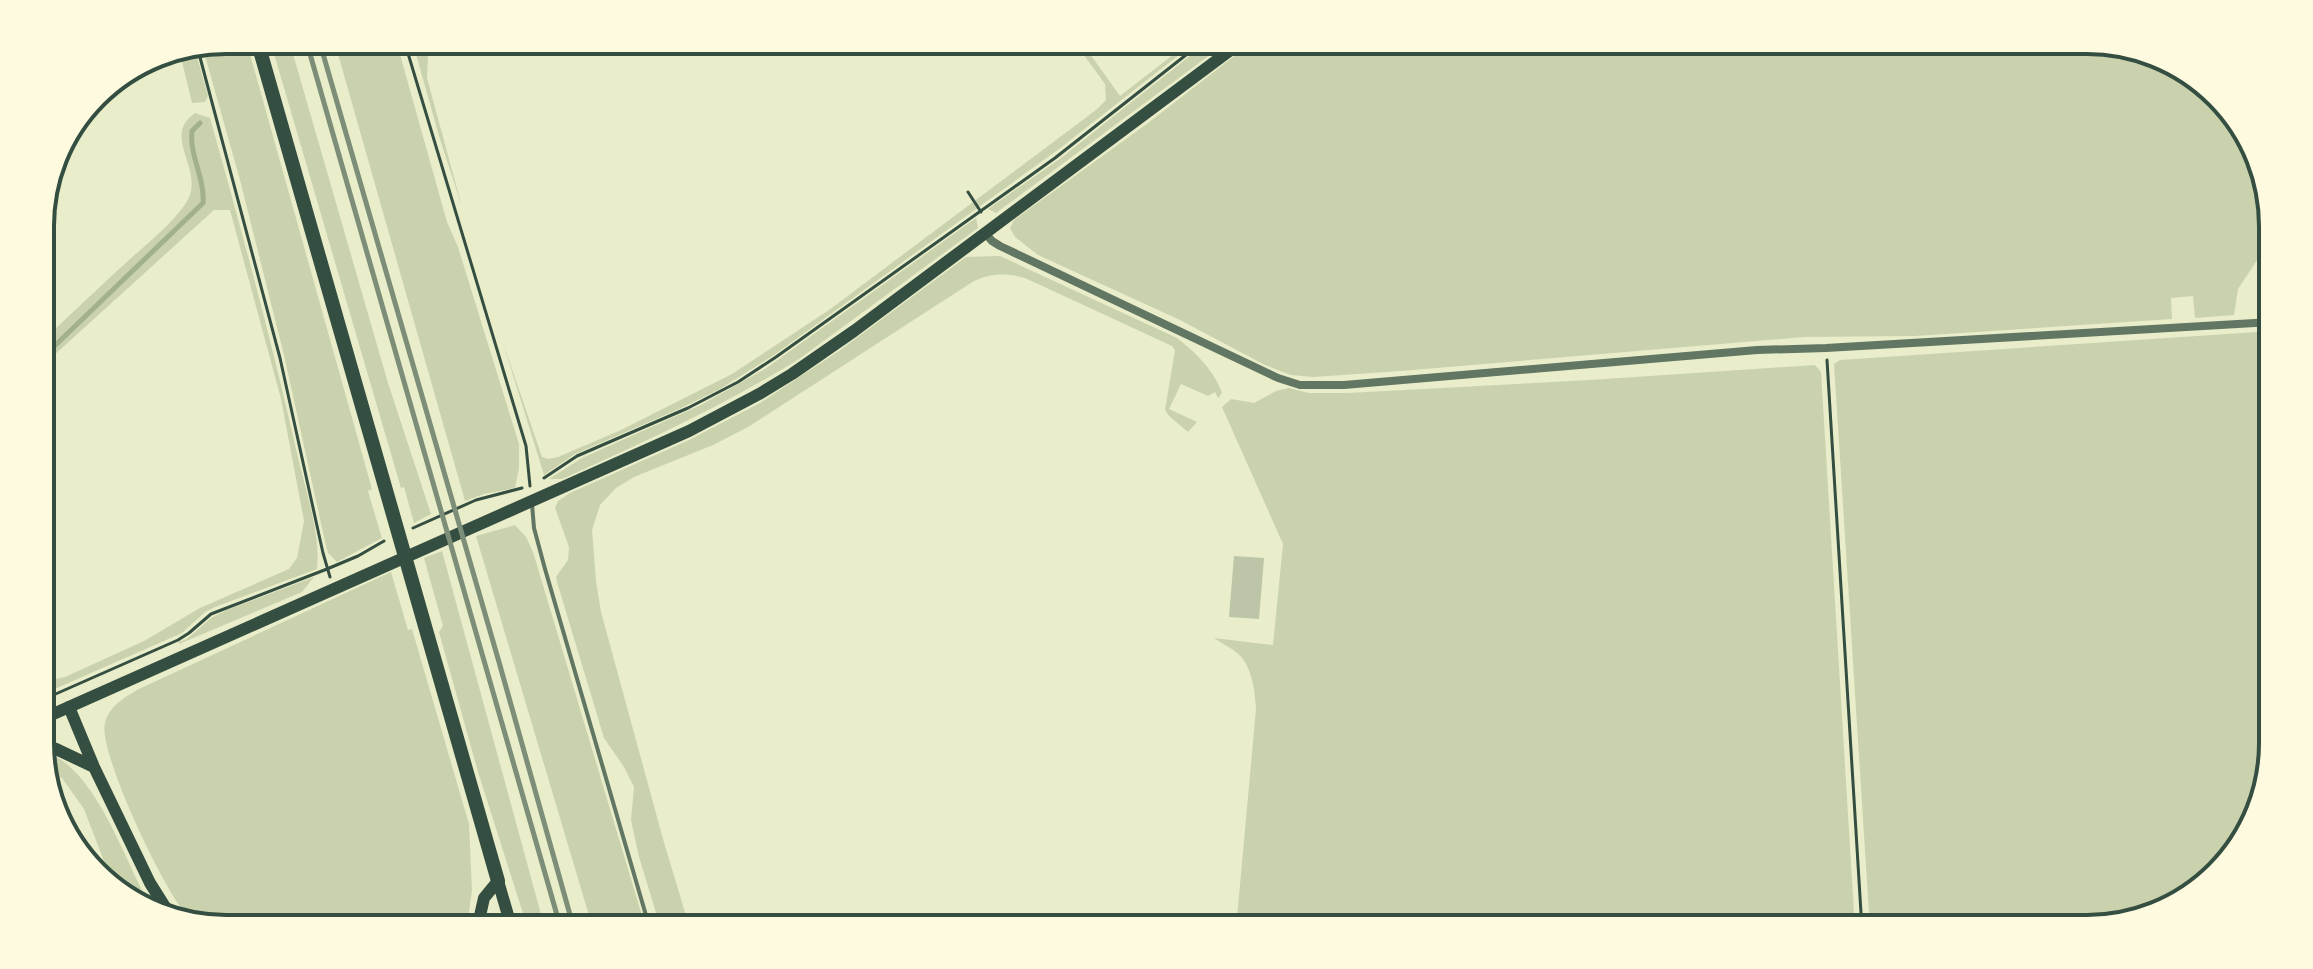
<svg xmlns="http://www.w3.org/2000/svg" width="2313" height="969" viewBox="0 0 2313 969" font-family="'Archivo Narrow',sans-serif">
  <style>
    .green { fill: #cad2ad }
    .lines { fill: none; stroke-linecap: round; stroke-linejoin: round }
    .stream { stroke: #a3b18a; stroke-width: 5 }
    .building { fill: #bcc5a7 }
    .path { stroke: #344e41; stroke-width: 3 }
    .service { stroke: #617663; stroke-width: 4 }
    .minor { stroke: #617663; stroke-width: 8 }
    .secondary { stroke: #344e41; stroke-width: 12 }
    .primary { stroke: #344e41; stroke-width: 12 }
    .trunk { stroke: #344e41; stroke-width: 14 }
    .rail { stroke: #7c8e77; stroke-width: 5 }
    .rim { fill: none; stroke: #344e41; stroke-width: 4 }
  </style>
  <rect width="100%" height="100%" fill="#e9edc9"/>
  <path class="green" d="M226 40H246L372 489 368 491 382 538 337 562 328 553 326 546 284 355 240 180 202 45Z
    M270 40H289L388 383 431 514 414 523 404 487 401 488Z
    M334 40H396L447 222 458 247 519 444V468L515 488 484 494 465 501Z
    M412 40H432L428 56 427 78 462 207 439 136Z
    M1073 40H1080L1120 96 1192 40H1198L1059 149 774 355 720 389 679 409 575 454 544 475 503 343 542 457 548 459 558 457 621 430 732 374 829 310 1096 110 1106 100 1105 84Z
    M1210 40H1230L996 213 988 209 1061 158Z
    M1255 40H2087L2158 54 2234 112 2271 201V239L2238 289 2234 315 2195 318 2193 296 2171 298 2172 319 1915 336 1804 337 1401 371 1313 377 1291 375 1265 365 1180 320 1038 255 1015 237 1010 228 1014 220 1148 123Z
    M194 46 208 96 205 102 192 103 179 49Z
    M195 113 210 118C241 228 271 338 296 449 304 486 321 533 317 569L215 607 205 612 182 633 41 695V682L65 677 144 641 200 608 289 569 297 558 304 521 281 399 230 210H214L41 367V343C70 314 100 287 130 259 149 242 172 224 186 203 207 171 160 137 195 113Z
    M976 218 978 228 799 359C723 406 643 443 562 479H549L582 458 701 405 765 369Z
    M1000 256 1177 338C1195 352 1214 370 1222 393L1218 398 1215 392 1208 396 1181 384 1169 409 1197 422 1188 432 1169 416 1165 410 1175 350 1172 346 1025 278C1006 273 992 273 974 281L748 427 713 445 634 477 616 488 600 505 592 530 596 581 601 612 663 839 690 929H661L639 857 631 820 634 787 624 767 604 738 557 582 556 577 568 560 569 547 555 508 558 501 570 493 689 440 760 403 839 351 966 257Z
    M2272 331 2273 743 2259 814 2200 891 2099 929H1870L1834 364 1840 360Z
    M1815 365 1821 372 1855 929H1236L1256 709C1255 691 1252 665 1237 653 1230 647 1221 643 1214 638L1273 645 1283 544 1222 407 1231 399 1254 403 1276 391 1289 388 1309 393H1348L1590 380Z
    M515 525 526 537 533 552 646 929H593L476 536Z
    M442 551 545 929H528L478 772 439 632 443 626 424 558Z
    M391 572 408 630 412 629 469 824 472 890 467 926 465 929H226C216 927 199 927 191 920 168 900 97 751 105 723 109 706 125 697 139 689Z
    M314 577 302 592 179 644V642L187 639 211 618 227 610Z
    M42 752C96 762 127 870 155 914L112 882 84 809 62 778 42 766Z"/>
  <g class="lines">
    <path class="stream" d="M41 359 203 203C205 178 189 155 192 131L200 123"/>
  </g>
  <path class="building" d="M1234 556 1264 558 1259 619 1229 617Z"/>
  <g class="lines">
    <path class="path" d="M404 40 526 446 530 486
      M197 46 280 358 323 553 330 577
      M968 192 981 212
      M1827 360 1862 929
      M544 478 577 456 688 408 738 382 776 357 1055 158 1205 40
      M413 528 476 500 522 488
      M42 700 178 640 189 633 211 614 327 569 358 556 384 541"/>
    <path class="service" d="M532 504 534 528 545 569 650 929"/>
    <path class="minor" d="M985 233 992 241 1000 246 1278 378 1300 385H1344L1757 350 1826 348 2272 322"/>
    <path class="secondary" d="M42 719 689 431 761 393 792 374 854 331 1244 40"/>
    <path class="primary" d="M69 707 94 767 150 883 172 918
      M42 744 56 749 94 767
      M498 881 512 929
      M477 929 484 898 498 881"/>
    <path class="trunk" d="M257 40 498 881"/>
    <path class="rail" d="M306 40 561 929
      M319 40 499 662 574 929"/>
  </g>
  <path d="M0 0H2313V969H0ZM226 54H2087A172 172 0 0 1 2259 226V743A172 172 0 0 1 2087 915H226A172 172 0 0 1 54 743V226A172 172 0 0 1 226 54Z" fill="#fefae0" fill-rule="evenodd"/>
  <path class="rim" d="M226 54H2087A172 172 0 0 1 2259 226V743A172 172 0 0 1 2087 915H226A172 172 0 0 1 54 743V226A172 172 0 0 1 226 54Z"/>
</svg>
